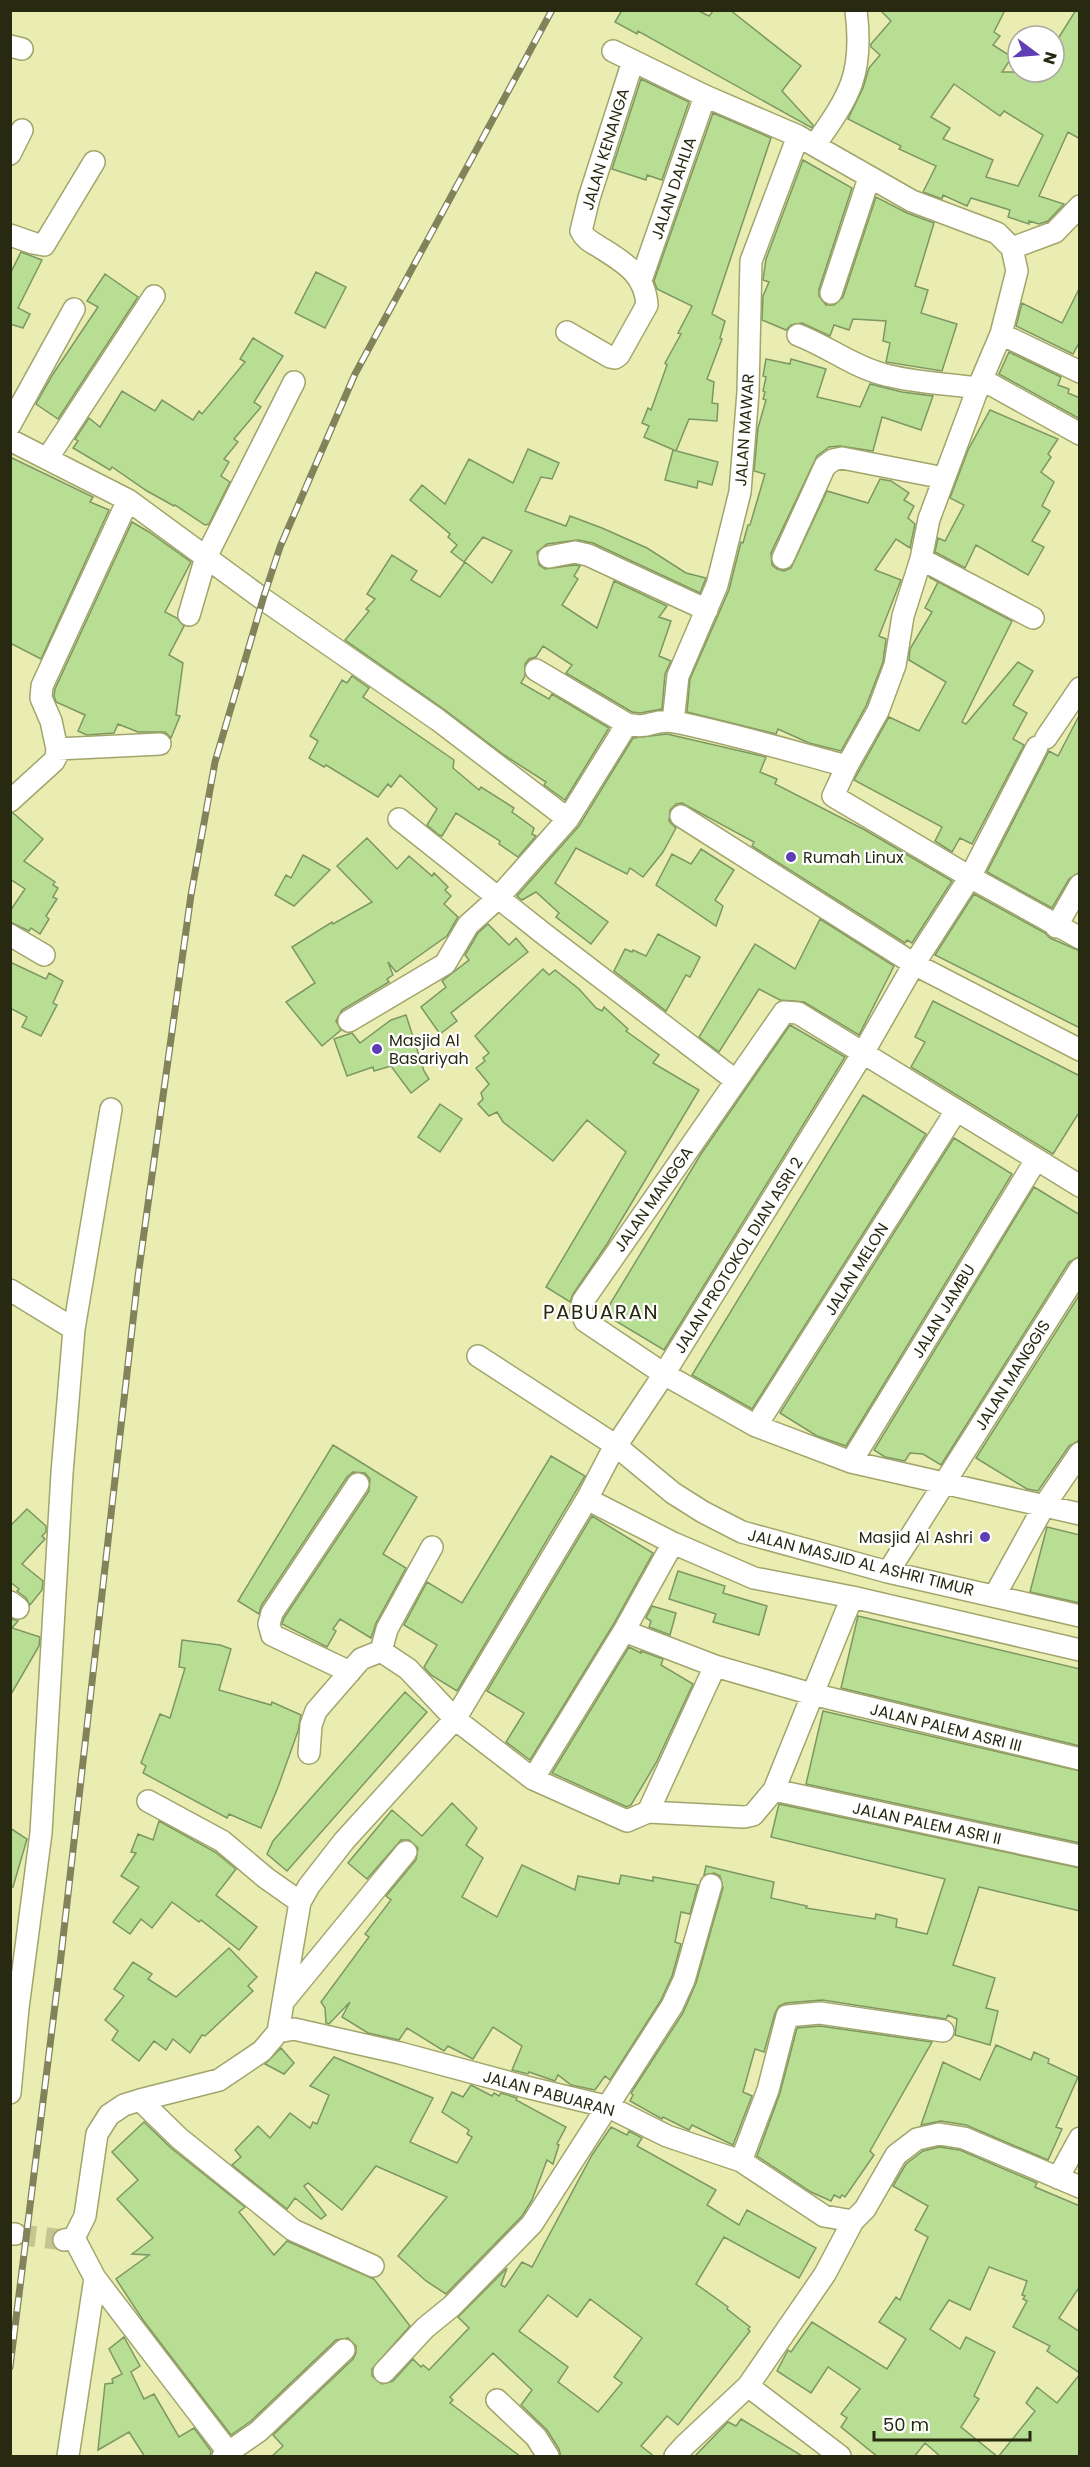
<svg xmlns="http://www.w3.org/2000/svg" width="1090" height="2467" viewBox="0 0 1090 2467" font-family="Poppins,sans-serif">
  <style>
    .building { fill: #b7de92; stroke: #7d9764; stroke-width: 1.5; fill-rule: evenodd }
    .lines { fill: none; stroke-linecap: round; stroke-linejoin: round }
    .minor-tunnel { stroke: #c3c691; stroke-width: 21; stroke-dasharray: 21 10; stroke-linecap: butt }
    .minor-casing { stroke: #a2a56b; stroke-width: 24 }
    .minor { stroke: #fff; stroke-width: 21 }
    .rail-casing { stroke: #81835b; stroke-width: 7 }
    .rail { stroke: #fff; stroke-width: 4.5; stroke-dasharray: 14; stroke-linecap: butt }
    .poi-dot { fill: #5f3db5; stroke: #fff; stroke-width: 2 }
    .labels { text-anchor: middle; stroke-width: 4.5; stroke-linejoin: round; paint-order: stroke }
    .street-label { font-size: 16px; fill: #282911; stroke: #fff }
    .poi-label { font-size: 16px; fill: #282911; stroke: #fff; text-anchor: start }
    .quarter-label { font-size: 20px; letter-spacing: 1.5px; fill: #282911; stroke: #fff }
  </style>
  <rect width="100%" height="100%" fill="#eaedb1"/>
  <path class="building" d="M622 10H697L709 16 714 10H730L801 66 782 91 813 125 812 128 638 31 637 34 615 22Z
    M880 10H1005L994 32 1000 36 993 45 1012 57 1002 72H1054V45L1076 10H1080V139L1068 132 1039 196 1064 204 1048 221 1039 224 1029 221V224L1008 217 1010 210 971 198 967 206 943 195 942 199 923 192 936 166 899 149 901 146 848 119 863 88 869 68 880 55 871 47V44L891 21ZM954 84 1000 116 1004 111 1043 135 1018 186 986 177 993 160 943 139 950 128 931 117Z
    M641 79 689 102 662 180 647 175 646 180 612 169Z
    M713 113 771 138 712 314 725 321 720 338 722 339 707 379 714 382 712 403 718 404 717 421 689 419 676 451 644 437 649 426 642 423 648 408 651 410 667 365 665 363 681 334 678 333 692 306 657 289 654 281Z
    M803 160 852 188 819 289V296L826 305H834L843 297 876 197 907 213 934 223 915 286 928 290 921 313 957 324 942 371 886 362 890 343 883 341 886 321 853 319 849 330 834 325 830 336 802 323 791 325 786 330 762 320 763 296 769 282 763 280 766 259Z
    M21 252 42 260 18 308 30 314 23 328 10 324V274Z
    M316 272 346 287 325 328 295 313Z
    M105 274 138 297 58 419 36 404 53 374 98 307 87 301Z
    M1080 287V341L1073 354 1016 326 1022 303 1062 323Z
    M253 338 283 356 254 402 261 407 234 439 238 442 224 459 229 462 221 476 230 482 209 524 205 525 175 505 174 506 147 491 112 467 110 470 73 448 78 441 75 439 89 418 100 427 122 391 155 411 162 400 193 420 199 411 202 414 245 362 240 359Z
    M1009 352 1061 377 1058 385 1069 389 1068 393 1080 398V419L999 374Z
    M766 359 790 364 791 359 826 369 817 397 860 407 870 384 902 392 933 396 921 430 882 417 873 451 840 446 829 447 817 456 771 553 772 565 777 569 784 571 791 568 827 491 868 503 880 479 891 481 909 493 904 500 914 506 908 518 915 524 910 548 896 539 875 570 901 580 879 636 886 639 883 662 866 706 841 751 809 743 778 729 776 734 687 712 690 679 729 590 741 542 743 543 748 525H750L765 474 754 471 758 428 766 400 763 399 765 392 763 391 766 377 763 376Z
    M990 410 1058 439 1048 454 1051 457 1041 472 1054 482 1042 506 1050 511 1032 541 1044 547 1028 575 976 545 965 568 935 552 938 538 945 541 964 505 950 498 968 450Z
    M528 449 559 463 552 479 541 477 525 511 566 526 570 516 602 528 647 548 686 573 706 578 700 593 593 543 578 540 547 544 537 552 539 565 545 569 575 565 580 566 574 576 578 579 562 605 597 628 614 581 667 606 659 617 671 621 659 656 671 661 665 674 662 709 640 713 632 712 566 673 572 665 543 646 536 657 529 659 525 664V676L521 683 549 699 552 694 609 728 565 800 544 785 546 782 504 755 445 710 345 640 369 611 366 609 375 599 367 594 392 555 417 571 411 580 440 597 465 562 492 583 512 551 483 537 464 562 451 552 457 545 448 537 450 534 410 500 422 485 445 504 469 459 513 483Z
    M673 450 718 462 712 485 698 481 697 488 665 480Z
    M10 457 93 497 90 502 109 510 41 659 10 643Z
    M132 522 149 532 191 562 165 612 177 618 184 626 169 655 183 663 176 715 180 716 171 738 165 732H138L118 724 114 733 87 735 78 731 85 715 56 702 54 696 55 689Z
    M929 577 1012 621 962 722 966 724 1018 662 1033 671 1013 705 1027 713 1013 739 1024 745 972 844 960 838 952 852 935 841 942 827 854 780 889 717 919 731 946 682 909 660 910 649 932 612 925 608 938 582Z
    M352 676 369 688 363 697 454 760 453 768 479 790 481 787 514 808 512 812 534 828 532 834 536 836 518 857 499 844 500 841 456 813 442 836 439 835 427 825 437 809 400 775 391 787 388 784 378 797 326 765 324 767 309 758 318 741 310 736 342 680 347 683Z
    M1080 714V872L1069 879 1052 908 987 872 1049 751 1058 756Z
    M667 734 766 757 760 772 777 779 775 784 865 830 952 881 912 943 907 940 905 943 752 846 754 842 682 803 676 804 670 810 669 821 676 828 663 852 643 877 630 868 627 874 576 848 555 883 608 922 591 944 556 917 559 913 536 892 522 900 517 896 579 826 633 738Z
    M10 813H13L43 839 24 861 55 882 53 885 58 888 53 897 57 899 46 916 49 919 40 934 31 928 29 931 10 922V911L25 889 10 879Z
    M367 838 397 869 409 856 432 876 434 873 448 887 445 890 451 896 444 904 458 917 447 936 396 972 388 962 393 975 387 979 389 982 342 1010 336 1021 341 1030 322 1046 286 1002 315 983 292 947 332 922 333 924 372 902 337 866Z
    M701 849 734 870 715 900 723 906 716 926 656 885 672 854 691 864Z
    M303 855 330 870 294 906 275 895 286 875 291 878Z
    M974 894 1045 933 1050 938 1080 951V1028L935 955Z
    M820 919 894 966 859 1035 804 1002 780 1000 759 989 719 1052 699 1037 755 944 795 969Z
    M488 924 509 945 516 938 528 952 451 1013 457 1021 440 1034 421 1007 446 987 442 981 469 960 465 955 478 933Z
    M658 934 700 957 690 977 686 975 666 1011 614 971 625 949 632 952 633 950 646 956Z
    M10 962 46 979 49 973 63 981 53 1003 57 1005 41 1036 22 1027 27 1017 10 1008Z
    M543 969 549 975 555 970 579 989 596 1008 602 1011 604 1007 628 1029 626 1031 659 1055 653 1063 699 1090 607 1244 573 1294 570 1302 546 1287 626 1152 587 1120 553 1161 503 1122 497 1112 489 1116 478 1104 483 1099 481 1093 489 1084 476 1068 485 1061 483 1058 489 1053 475 1036Z
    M933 1001 1080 1076V1111L1053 1154 911 1067 925 1042 915 1037Z
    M406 1015 424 1071 429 1079 411 1093 391 1066 374 1071 373 1067 347 1076 334 1039 352 1033 360 1043 391 1020Z
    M790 1025 845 1057 664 1350 604 1314 701 1154Z
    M863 1095 926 1134 752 1409 692 1375Z
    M440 1104 462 1119 440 1152 418 1137Z
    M954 1138 1012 1174 846 1446 817 1436 780 1413Z
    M1034 1187 1080 1215V1256L1069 1262 941 1465 923 1454 910 1453 905 1461 885 1457 874 1450Z
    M1080 1294V1440L1069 1446 1038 1491 1027 1489 976 1458Z
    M333 1445 417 1497 383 1554 406 1568 376 1623 371 1638 340 1619 333 1629 336 1631 327 1647 282 1624 284 1618 369 1491 370 1479 365 1473 353 1472 347 1477 261 1606 259 1614 238 1601Z
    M551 1456 585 1476 457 1691 431 1675 424 1667 437 1645 404 1625 427 1582 462 1603Z
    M27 1509 46 1526V1532L42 1536 45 1539 22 1564 43 1581 42 1590 30 1605 26 1598 17 1591 19 1589 10 1582V1526Z
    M592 1516 653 1553 613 1625 530 1760 506 1742 524 1713 487 1691Z
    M1047 1527 1080 1535V1603L1030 1592Z
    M678 1571 725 1586 723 1593 767 1606 759 1635 713 1622 716 1614 669 1599Z
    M652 1606 676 1613 670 1635 649 1627 651 1621 646 1618Z
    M858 1616 1080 1669V1746L841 1688Z
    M10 1618 18 1621 12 1628 40 1637 39 1646 10 1696Z
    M182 1640 220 1645 231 1649 219 1690 271 1705 272 1702 301 1715 298 1731 278 1787 261 1828 229 1814 227 1818 143 1773 146 1766 141 1763 160 1714 170 1718 185 1668 179 1667Z
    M629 1647 641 1653V1651L663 1659 661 1665 693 1684 656 1763 631 1805 627 1807 552 1773Z
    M405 1692 427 1712 287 1871 267 1854 273 1841Z
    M823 1711 1080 1771V1843L806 1784Z
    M452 1803 477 1828 466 1845 483 1858 462 1897 497 1917 522 1865 575 1890 578 1876 619 1884 621 1875 653 1881V1877L698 1885 690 1914 681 1912 675 1942 681 1944 672 1976 661 2000 610 2080 605 2076 595 2090 571 2085 558 2075 555 2081 529 2072 528 2074 512 2070 522 2046 493 2027 473 2059 448 2046 444 2051 407 2028 399 2040 368 2033 342 2017 350 2002 329 2024 326 2023 325 2008 321 2002 369 1937 365 1934 391 1900 386 1896 416 1860 418 1848 409 1840H401L367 1879 348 1863 392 1810 422 1836Z
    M779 1804 1080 1868V1911L979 1887 953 1965 995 1978 986 2008 998 2011 990 2045 955 2035 957 2019 948 2015 946 2019 822 2000 786 2003 779 2006 775 2013 764 2052 755 2049 743 2092 752 2096 733 2145 692 2125 689 2130 663 2117 662 2119 630 2101 633 2095 631 2093 683 2013 696 1983 723 1888 720 1876 714 1873 704 1875 706 1866 774 1882 771 1898 807 1906 806 1908 875 1919 876 1914 897 1919 896 1927 927 1934 945 1879 771 1837Z
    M159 1821 215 1852 236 1869 216 1895 257 1927 239 1950 201 1920 199 1922 172 1902 152 1928 141 1919 130 1934 113 1922 139 1887 121 1876 136 1853 131 1852 138 1834 153 1840Z
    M10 1828 27 1839 13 1887 10 1886Z
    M229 1948 257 1977 248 1986 253 1991 205 2036 202 2035 190 2053 173 2039 166 2050 154 2041 139 2061 112 2040 118 2031 105 2020 124 1996 114 1989 133 1962 152 1974 148 1979 176 1997Z
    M820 2026 932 2042 870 2151 874 2155 845 2197 842 2195 840 2198 834 2195 831 2201 811 2192 757 2156 780 2093 797 2028Z
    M996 2045 1031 2060 1034 2052 1049 2059 1048 2063 1078 2077 1056 2127 1062 2129 1048 2160 966 2125 941 2121 921 2125 943 2062 980 2080Z
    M281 2048 294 2063 284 2074 265 2064Z
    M334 2057 433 2098 410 2142 457 2163 472 2137 467 2134 469 2130 442 2112 452 2092 463 2097 471 2085 492 2096 494 2093 499 2096 501 2093 517 2098 516 2100 566 2127 557 2144 559 2145 553 2164 547 2160 532 2200 522 2216 446 2294 426 2281 398 2256 447 2197 376 2166 342 2210 308 2183 304 2186 326 2215 321 2219 295 2198 287 2209 232 2165 241 2157 235 2150 258 2126 270 2138 290 2113 310 2128 313 2122 317 2124 329 2095 310 2086Z
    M144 2122 171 2148 245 2207 239 2212 274 2255 287 2241 374 2279 410 2326 372 2369V2376L382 2384 393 2381 413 2359 421 2367 423 2365 429 2370 469 2328 458 2317 507 2268 501 2285 505 2287 522 2262 532 2267 592 2155 611 2127 627 2135 629 2131 642 2138 637 2146 716 2190 707 2205 739 2225 747 2210 816 2248 799 2278 724 2237 696 2284 728 2307 727 2309 750 2327 748 2329 750 2331 678 2425 667 2416 641 2446 655 2457H561L559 2449 547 2430 521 2405 532 2390 493 2353 450 2397 453 2400 450 2403 521 2457H271L283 2446 273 2435 353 2359 356 2353V2346L348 2338 336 2340 251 2421 231 2435 143 2320 116 2279 149 2255 132 2254 153 2238 117 2199 138 2180 112 2152ZM548 2295 577 2317 590 2299 642 2338 614 2377 622 2383 598 2412 558 2382 568 2367 519 2331Z
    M939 2147 960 2150 1037 2183 1035 2187 1080 2206V2286L1059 2318 1080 2332V2373L1047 2351 1050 2346 1013 2327 1027 2301 1023 2299 1025 2296 1022 2295 1027 2281 989 2267 970 2310 949 2300 930 2329 960 2349 966 2337 995 2352 974 2396 979 2399 961 2427 998 2457H941L925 2443 914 2457H878L841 2427 847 2418 841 2414 860 2389 828 2367 811 2393 777 2371 788 2350 791 2352 812 2322 887 2369 906 2339 879 2322 896 2297 900 2300 928 2237 915 2230 928 2206 893 2186 906 2164 923 2151Z
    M124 2337 140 2366 131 2372 144 2399 154 2394 179 2437 194 2428 211 2451 210 2457H145L129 2432 98 2450 105 2384 113 2383 112 2379 122 2374 109 2349Z
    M1080 2374V2457H998L1035 2411 1026 2403 1037 2387 1057 2403Z
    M741 2419 804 2457H694L728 2422 736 2426Z"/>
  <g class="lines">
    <path class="minor-tunnel" d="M15 2234 64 2240"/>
    <g class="minor-casing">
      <path id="minor" d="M10 46 22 49
        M815 145C850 95 864 74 856 10
        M10 154 22 130
        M10 235 33 243 44 245 94 162
        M1012 248 1055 232 1080 206
        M641 280 705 96
        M831 293 869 178
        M567 332 610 357 615 358 619 355 647 305C645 273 623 262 598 246 591 242 585 239 581 231L589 198 633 61
        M1001 334 1080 372
        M798 335C827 346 852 366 882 374 908 382 950 384 978 388
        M983 380 1080 434
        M10 425 74 309
        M10 440 128 500 263 599 438 720 568 819
        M47 459 154 296
        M549 557 575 552 588 555 707 610
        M783 558 825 466 833 460 842 458 944 478
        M921 559 1033 618
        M189 615 206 557 294 382
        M536 670 627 724C650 730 652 718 675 722 734 734 790 751 847 766L878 711 895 665 903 616 921 559 929 519 978 388 1001 334 1017 271 1012 248 997 233 912 201 798 136 705 96 613 51
        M673 722 678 676 717 585 740 492 748 392 751 261 798 136
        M1046 738 1080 688
        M57 749 160 744
        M847 766 833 796 970 877 1080 938
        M10 801 54 761 56 757 57 749 51 721 41 698 42 686 128 500
        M681 816 914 964 1080 1050
        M399 819 544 934 735 1080
        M1056 927 1080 885
        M10 935 44 955
        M349 1021 445 964 468 925 498 898 568 819 627 724
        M1080 1186 798 1013 784 1012 583 1301 581 1311 585 1321 664 1374 756 1426 851 1462 1080 1514
        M10 1290 74 1329
        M478 1356 615 1445 673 1493 703 1512 742 1532 888 1572 1080 1616
        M756 1426 956 1111
        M851 1462 1036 1160
        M587 1499 673 1543 754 1578 852 1597 1080 1650
        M888 1572 1080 1269
        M995 1595 1044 1506 1080 1453
        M10 1602 18 1608
        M624 1631 715 1666 812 1694 1080 1759
        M381 1651 408 1669 455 1719 533 1779 627 1821 648 1812 744 1817 753 1815 774 1790 852 1597
        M381 1651 387 1629 432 1547
        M350 1672 272 1635 269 1624 272 1613 358 1484
        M309 1753 311 1725 316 1711 361 1659 381 1651
        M533 1779 624 1631 673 1543
        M774 1790 1080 1856
        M148 1801 222 1841 266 1878 300 1902
        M648 1812 715 1666
        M283 2002 406 1852
        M278 2032 300 1902 309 1886 344 1841 455 1719 587 1499 610 1455 664 1374 863 1053 914 964 970 877 1037 747
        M10 2093 18 2008 41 1833 62 1473 74 1329 111 1109
        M140 2100 179 2138 293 2230 373 2266
        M741 2161 768 2090 787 2016 820 2013 943 2031
        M1058 2178 1080 2138
        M10 2234H15
        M74 2238 95 2278 229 2453
        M64 2240 74 2238 85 2216 97 2134 109 2115 124 2105 140 2100 219 2080 262 2051 278 2032 294 2029 400 2053 526 2087 609 2107 667 2136 741 2161 824 2216 853 2221 865 2209 896 2155 917 2139 939 2134 964 2138 1080 2187
        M384 2372 425 2328 452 2306 532 2224 672 2006 684 1980 711 1885
        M748 2386 840 2456
        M497 2400 536 2437 548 2456
        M68 2456 95 2278
        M223 2456 259 2431 344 2350
        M675 2456 684 2446 748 2386 825 2274 853 2221"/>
    </g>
    <use href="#minor" class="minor"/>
    <g class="rail-casing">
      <path id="rail" d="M10 2367 60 1965 138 1276 191 895 215 762 263 599 280 547 355 374 552 10"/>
    </g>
    <use href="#rail" class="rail"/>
  </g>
  <g class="poi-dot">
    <circle cx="791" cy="857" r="6"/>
    <circle cx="377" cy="1049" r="6"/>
    <circle cx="985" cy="1537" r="6"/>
  </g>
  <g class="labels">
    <g class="street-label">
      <text transform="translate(605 149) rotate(-73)" y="6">JALAN KENANGA</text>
      <text transform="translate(673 188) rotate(-71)" y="6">JALAN DAHLIA</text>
      <text transform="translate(744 430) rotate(-86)" y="6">JALAN MAWAR</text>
      <text transform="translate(653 1199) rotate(-55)" y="6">JALAN MANGGA</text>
      <text transform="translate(738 1255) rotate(-58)" y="6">JALAN PROTOKOL DIAN ASRI 2</text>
      <text transform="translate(856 1269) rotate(-58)" y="6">JALAN MELON</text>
      <text transform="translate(943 1311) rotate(-59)" y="6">JALAN JAMBU</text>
      <text transform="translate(1012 1375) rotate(-58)" y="6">JALAN MANGGIS</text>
      <text transform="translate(861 1562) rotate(14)" y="6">JALAN MASJID AL ASHRI TIMUR</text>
      <text transform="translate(946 1727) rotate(14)" y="6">JALAN PALEM ASRI III</text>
      <text transform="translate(927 1823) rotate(12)" y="6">JALAN PALEM ASRI II</text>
      <text transform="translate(549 2093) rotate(15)" y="6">JALAN PABUARAN</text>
    </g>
    <g class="poi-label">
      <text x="803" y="863">Rumah Linux</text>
      <text x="389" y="1046">Masjid Al<tspan x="389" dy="18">Basariyah</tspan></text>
      <text x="973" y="1543" text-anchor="end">Masjid Al Ashri</text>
    </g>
    <g class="quarter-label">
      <text x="601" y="1319">PABUARAN</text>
    </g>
  </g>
  <rect width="1090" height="2467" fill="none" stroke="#282911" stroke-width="24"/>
  <g transform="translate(1036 54) rotate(106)"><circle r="28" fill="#ffffff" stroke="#a9a9a0" stroke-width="1.5"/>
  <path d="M0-4.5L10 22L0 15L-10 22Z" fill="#5f3db5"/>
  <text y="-9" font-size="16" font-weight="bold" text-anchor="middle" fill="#282911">N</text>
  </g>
  <path d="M874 2431v9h156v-9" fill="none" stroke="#282911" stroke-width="3"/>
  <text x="883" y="2431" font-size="18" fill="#282911" stroke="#ffffff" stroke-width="4.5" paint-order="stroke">50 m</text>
</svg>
